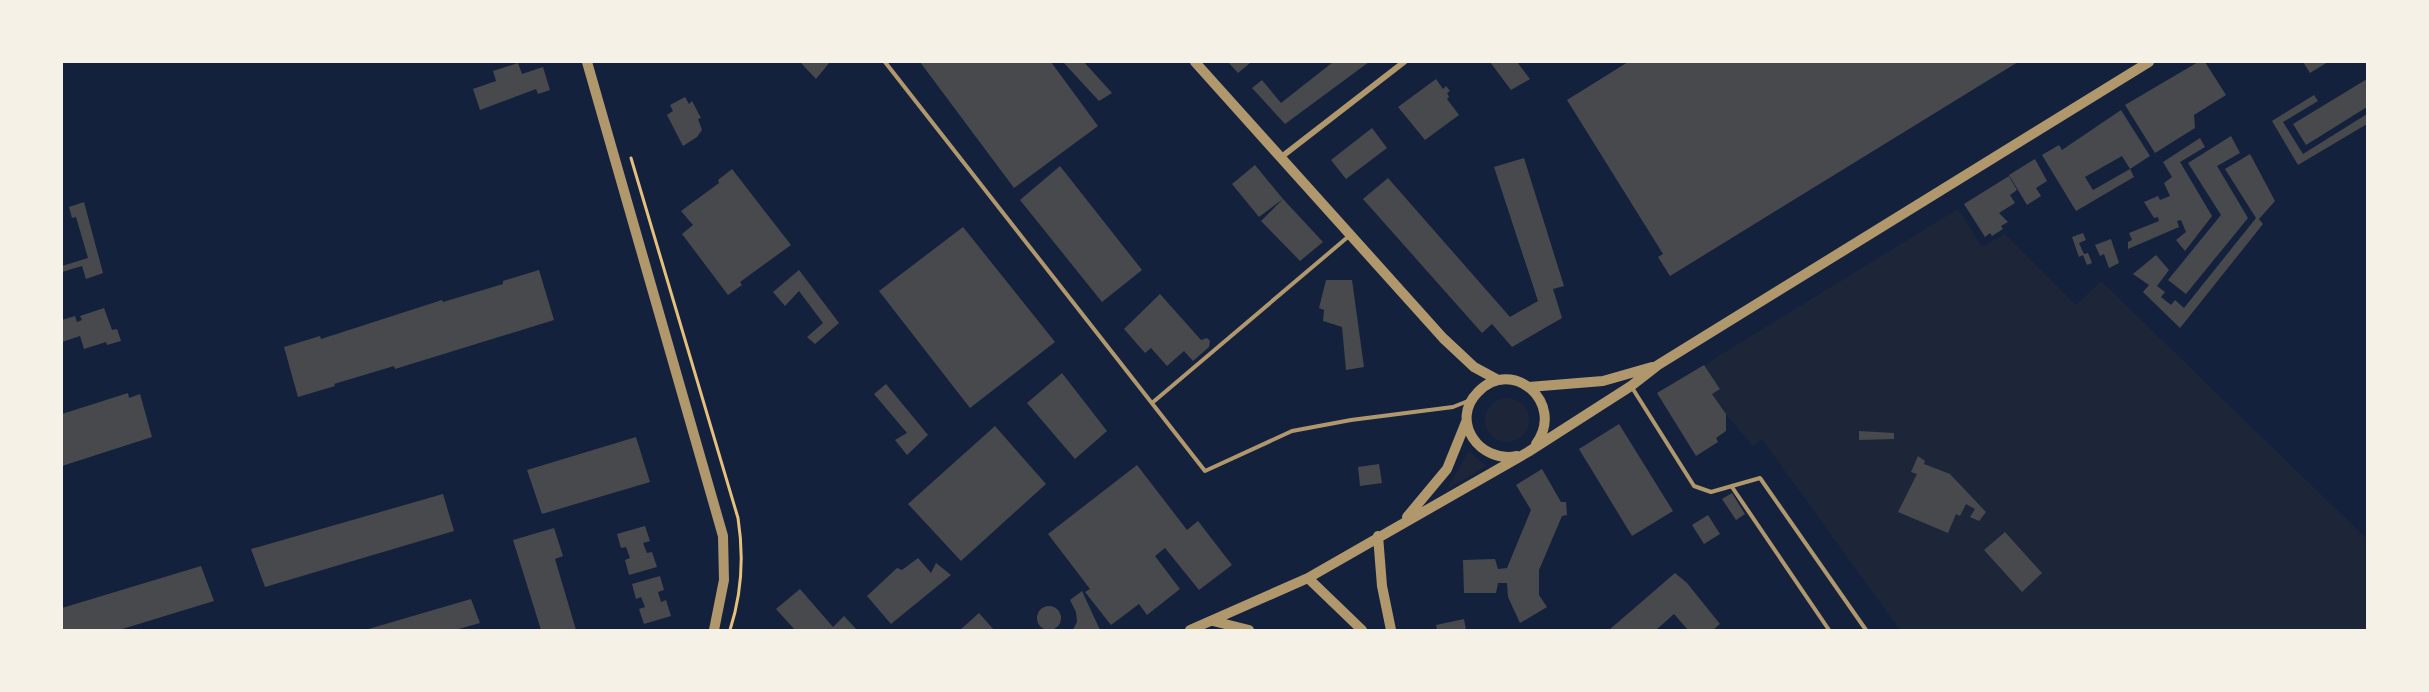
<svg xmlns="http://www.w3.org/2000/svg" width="2429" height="692" viewBox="0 0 2429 692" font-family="Karla,sans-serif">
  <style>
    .green { fill: #1d2539 }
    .building { fill: #48494c }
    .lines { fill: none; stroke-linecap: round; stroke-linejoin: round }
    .path { stroke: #e5c07b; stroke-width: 3 }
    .service { stroke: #b1986c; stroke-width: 4 }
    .minor { stroke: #b1986c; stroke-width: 6 }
    .tertiary { stroke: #b1986c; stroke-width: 10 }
  </style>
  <rect width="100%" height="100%" fill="#14213d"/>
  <path class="green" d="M1958 209 1982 247 2005 234 2076 305 2101 281 2367 539V630H1900L1762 439 1753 446 1726 414 1712 394 1720 388 1704 365Z
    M1485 420a22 22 0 1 1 44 0a22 22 0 1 1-44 0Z
    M1469 451 1486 466 1449 488 1448 487Z"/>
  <path class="building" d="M800 62H830L816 79Z
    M920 62H1051L1098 126 1014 188Z
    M1063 62H1084L1112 93 1099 101Z
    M1228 62H1248L1250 63 1238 73Z
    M1333 62H1369L1285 124 1252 88 1262 80 1281 103Z
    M1490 62H1517L1530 79 1511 90Z
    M1628 62H2018L1670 276 1658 257 1663 254 1567 100Z
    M2198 62H2205L2226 95 2194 115 2195 128 2155 153 2125 105Z
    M2303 62H2328L2310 73Z
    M518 63 522 74 543 67 550 90 538 94 536 89 480 110 473 89 496 81 493 71Z
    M1436 79 1443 89 1446 86 1450 91 1447 93 1449 97 1447 99 1459 115 1425 140 1398 107Z
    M2367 79V107L2306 145 2293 124Z
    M2314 95 2318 101 2283 122 2303 154 2367 114V124L2298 165 2272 121Z
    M685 97 689 104 692 101 701 118 698 119 702 130 697 137 683 146 667 115 673 111 670 105Z
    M2121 110 2150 156 2130 169 2122 156 2085 177 2093 190 2130 169 2134 177 2076 211 2042 155 2059 145 2062 150Z
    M1372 128 1387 148 1346 179 1331 160Z
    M2231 136 2240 153 2217 166 2248 218 2186 294 2168 280 2221 215 2188 163Z
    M2200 138 2205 147 2180 162 2212 216 2185 251 2176 240 2186 232 2181 220 2177 221 2179 227 2128 249V242L2132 240 2129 233 2159 221 2158 217 2154 218 2144 202 2158 196 2160 200 2170 196 2164 183 2172 177 2163 162Z
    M2250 154 2275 201 2259 219 2263 224 2180 328 2143 292 2149 285 2133 274 2156 255 2169 270 2157 286 2165 292 2161 297 2171 305 2175 300 2184 308 2256 218 2225 169Z
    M1524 158 1564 286 1553 289 1562 318 1512 347 1492 324 1482 333 1363 199 1388 178 1510 317 1538 301 1494 167Z
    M2035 159 2047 181 2036 188 2041 196 2027 205 2009 175Z
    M1255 165 1283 199 1259 217 1232 184Z
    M1060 166 1142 270 1102 302 1020 200Z
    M732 169 791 245 740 282 742 285 728 295 682 234 693 225 681 211 719 183 718 180Z
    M2009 176 2017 190 2010 195 2015 203 1999 213 2008 222 2001 226 2003 229 1992 236 1990 233 1985 237 1964 204Z
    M1283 199 1323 242 1300 261 1261 221Z
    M84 202 103 273 86 279 82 266 62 272V266L88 258 76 217 72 218 69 207Z
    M963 227 1055 342 970 408 879 291Z
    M2083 233 2086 240 2079 243 2084 254 2088 253 2092 263 2087 265 2083 255 2079 257 2072 237Z
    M2111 239 2119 263 2109 268 2104 254 2100 256 2095 245Z
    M539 270 554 320 395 369 394 366 334 384 335 386 298 397 284 347 320 336 321 339 442 300 443 302 503 284V281Z
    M799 270 839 323 815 344 807 337 823 323 799 291 785 306 773 292Z
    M1326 280H1352L1364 367 1346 370 1342 327 1323 321 1324 310 1319 308Z
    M1160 294 1201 340 1207 338 1210 341 1209 347 1193 361 1184 351 1167 366 1151 348 1145 353 1124 329Z
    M104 308 112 330 117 329 121 341 107 345 106 342 84 349 80 336 62 342V320L75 316 77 322 82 320 80 316Z
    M1704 365 1720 389 1712 394 1726 414V431L1716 438 1718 442 1696 456 1657 393Z
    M1062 373 1107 431 1075 459 1027 403Z
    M886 384 928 435 907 455 895 440 907 433 874 394Z
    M128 393 129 398 140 394 152 437 62 466V414Z
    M1619 424 1673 511 1632 536 1579 449Z
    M995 426 1046 484 961 561 908 504Z
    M1859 431 1894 433V439L1859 440Z
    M636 437 650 482 542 514 527 470Z
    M1918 456 1925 461 1924 464 1950 474 1986 512 1979 521 1970 517 1975 509 1966 504 1960 516 1956 514 1948 533 1898 512 1917 474 1911 472Z
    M1379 464 1382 483 1360 486 1358 467Z
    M1137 465 1187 530 1198 521 1232 565 1199 590 1165 548 1155 556 1180 589 1147 615 1139 604 1111 625 1085 592 1090 589 1048 534Z
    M1542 469 1561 502H1566L1567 515 1562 516 1539 570V595L1547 607 1520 623 1508 597 1507 583H1498L1496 593H1464L1463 560 1495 559 1498 569 1507 568 1531 510 1516 485Z
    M1732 493 1745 514 1736 520 1722 499Z
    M443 494 454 531 265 587 251 549Z
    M1708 515 1720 534 1704 544 1692 525Z
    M645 526 650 541 643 543 647 553 652 552 657 567 629 575 625 560 630 558 626 547 621 548 617 534Z
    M554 528 563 556 555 559 576 630H541L513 540Z
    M2005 532 2042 573 2022 592 1984 550Z
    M918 558 931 573 936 563 951 575 891 624 867 596 897 568 902 570Z
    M201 566 214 601 119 630H62V608Z
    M1675 573 1687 583 1720 624 1713 630H1688L1674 614 1656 630H1609Z
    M660 576 664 590 658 592 661 602 666 600 671 616 644 624 639 609 645 607 641 597 636 599 632 584Z
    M800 589 833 627 844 616 857 630H795L776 609Z
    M1082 591 1100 630H1073L1077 622 1076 612 1070 600Z
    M471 599 480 623 455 630H365Z
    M1037 618a12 12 0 1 1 24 0a12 12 0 1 1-24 0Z
    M979 613 994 630H960Z
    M1464 619 1466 630H1437L1436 625Z"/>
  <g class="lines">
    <path class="path" d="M631 158 738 518C744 556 742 593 730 630"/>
    <path class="service" d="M885 62 1205 471 1292 431 1351 420 1453 407 1468 401
      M1631 386 1694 486 1711 492 1760 478 1866 630
      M1152 403 1349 236
      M1732 487 1829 630"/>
    <path class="minor" d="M1280 158 1404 62"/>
    <path class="tertiary" d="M587 62 723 536 724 580 714 630
      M1195 62 1443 338 1474 367 1498 380
      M1529 387 1603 381 1652 367
      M1517 456C1480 464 1449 421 1478 392 1512 356 1566 403 1536 444
      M1407 517 1447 469 1466 422
      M1378 536 1382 586 1391 630
      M1308 578 1362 630
      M1213 621 1249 630
      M1190 630 1308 578 1528 452 1631 386 1658 365 2149 62"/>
  </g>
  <rect width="2429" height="692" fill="none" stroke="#f6f1e7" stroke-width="126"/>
</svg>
